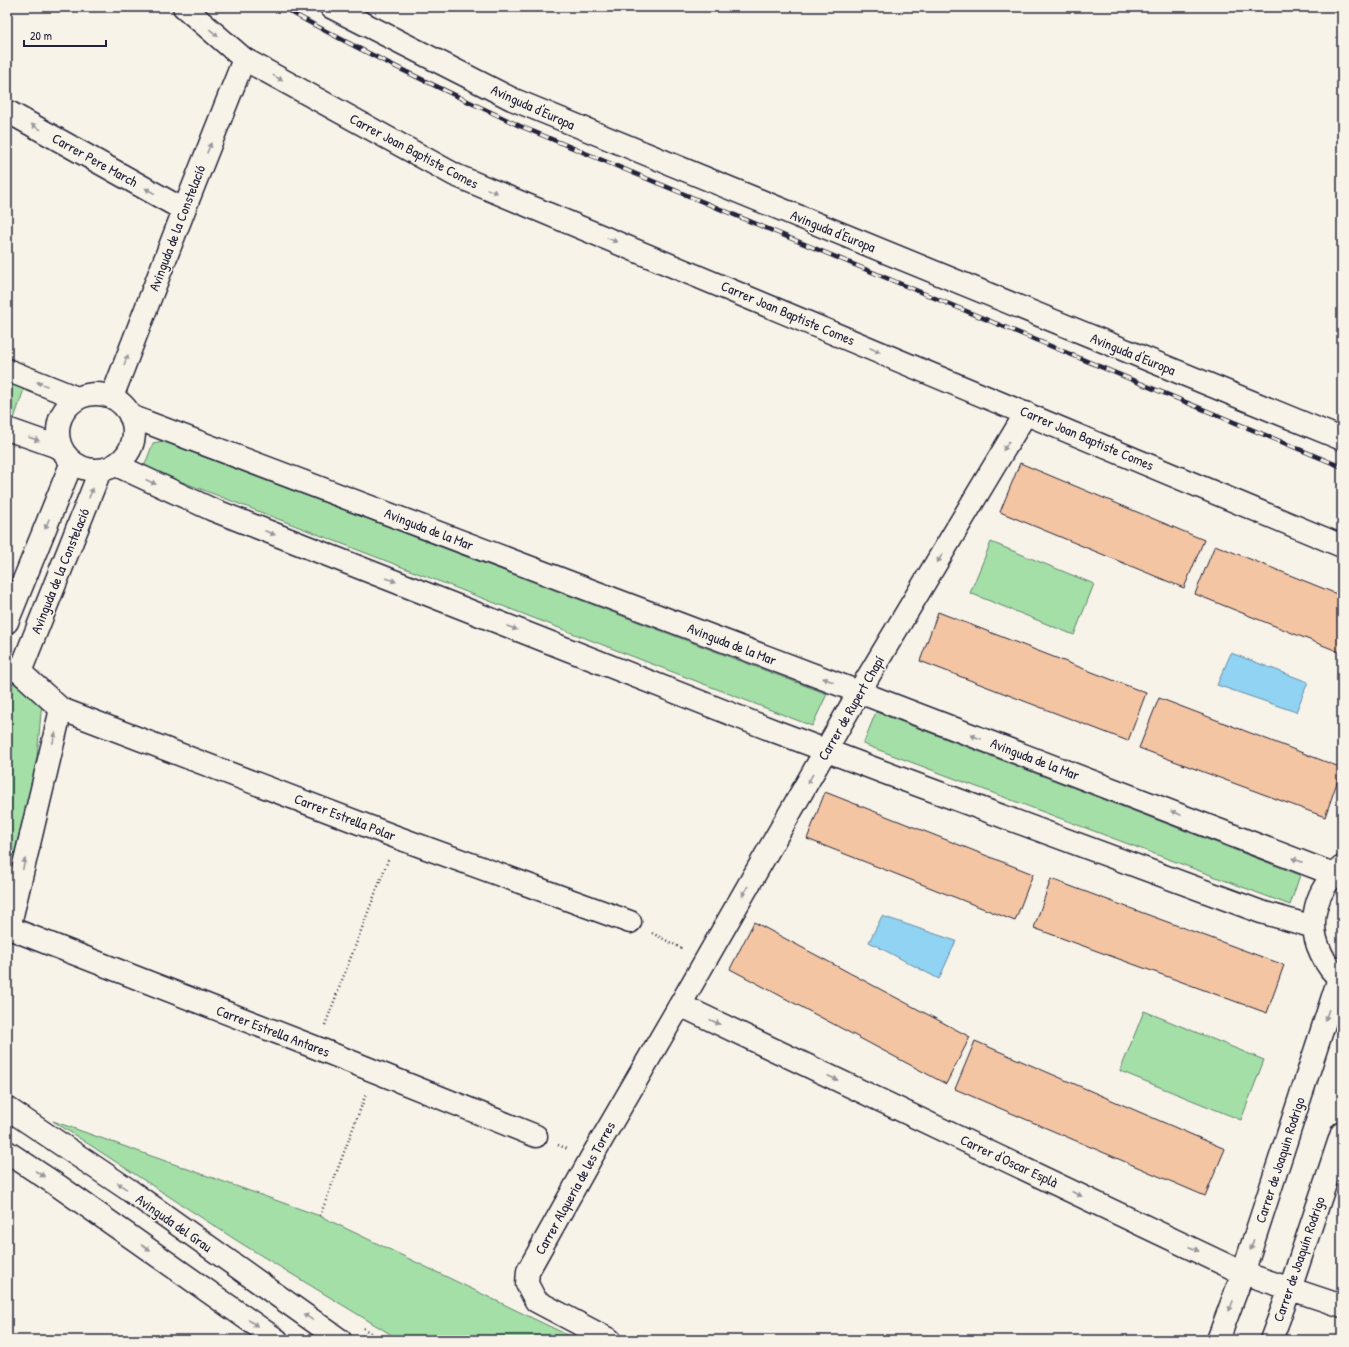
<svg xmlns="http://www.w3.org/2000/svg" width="1349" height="1347" viewBox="0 0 1349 1347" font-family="'Patrick Hand',sans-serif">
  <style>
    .green { fill: #a3dfa6; stroke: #628070 }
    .water { fill: #91d3f2; stroke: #658ca9 }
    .building { fill: #f3c5a3; stroke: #22223b }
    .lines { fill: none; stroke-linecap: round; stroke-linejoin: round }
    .minor-casing { stroke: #22223b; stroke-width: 25 }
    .secondary-casing { stroke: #22223b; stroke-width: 25 }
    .path { stroke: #22223b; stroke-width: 2.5; stroke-dasharray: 1 3; stroke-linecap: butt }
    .minor { stroke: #f7f3e8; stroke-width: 22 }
    .secondary { stroke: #f7f3e8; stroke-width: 22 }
    .rail-casing { stroke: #22223b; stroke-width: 4.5 }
    .rail { stroke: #f7f3e8; stroke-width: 3; stroke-dasharray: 9; stroke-linecap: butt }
    .oneway { fill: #97959a }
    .labels { text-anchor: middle; stroke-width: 3; stroke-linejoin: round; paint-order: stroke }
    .street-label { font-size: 14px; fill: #22223b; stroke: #f7f3e8 }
  </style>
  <rect width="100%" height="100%" fill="#f7f3e8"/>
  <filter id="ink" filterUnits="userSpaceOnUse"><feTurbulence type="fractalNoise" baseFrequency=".025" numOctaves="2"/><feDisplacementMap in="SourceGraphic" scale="8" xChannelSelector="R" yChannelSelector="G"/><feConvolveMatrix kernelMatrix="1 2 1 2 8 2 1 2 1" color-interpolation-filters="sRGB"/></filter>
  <g filter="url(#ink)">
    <path class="green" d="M7 379 25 386 14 419 7 416Z
      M163 441 827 694 812 726 144 467 153 443Z
      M991 542 1094 584 1074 635 970 593Z
      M7 679 42 702 36 768 7 884Z
      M876 712 1300 875 1290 905 863 744Z
      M1144 1011 1264 1060 1241 1120 1120 1071Z
      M53 1121 320 1216 578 1340H400L239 1242Z"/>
    <path class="water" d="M1231 653 1308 682 1296 712 1217 685Z
      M882 916 956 941 939 979 869 942Z"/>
    <path class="building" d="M1020 463 1204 540 1184 588 1000 512Z
      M1215 545 1342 596V653L1195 594Z
      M938 612 1146 693 1128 741 920 661Z
      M1159 698 1342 768 1325 817 1139 748Z
      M825 792 1033 874 1015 921 807 839Z
      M1051 879 1284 965 1267 1013 1034 928Z
      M754 922 970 1037 946 1084 730 969Z
      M975 1041 1225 1149 1205 1196 955 1089Z"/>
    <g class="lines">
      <g class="minor-casing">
        <path id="minor" d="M184 7 244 59 455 175 1342 546
          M331 7 512 99 1342 439
          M7 111 184 210
          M7 370 77 398
          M58 432a38 38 0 1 1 76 0a38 38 0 1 1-76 0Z
          M112 397 184 210 244 59
          M130 416 859 692 1333 874
          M7 429 61 448
          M116 465 211 509 777 732 899 778 1261 912 1314 927
          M7 622 72 462
          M7 667 20 672 61 709 396 837 630 922
          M20 672 100 471
          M1342 867C1316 889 1306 922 1321 953 1326 964 1333 974 1342 980
          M7 927 9 928 61 709
          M9 928 317 1048 536 1136
          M680 1005 1243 1273 1342 1306
          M610 1340 536 1301 527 1284 528 1271 591 1158 680 1005 859 692 1026 413
          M1218 1340 1243 1273 1339 978
          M1271 1340 1290 1289 1342 1133"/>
      </g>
      <g class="secondary-casing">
        <path id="secondary" d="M7 1108 129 1190 340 1340
          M7 1152 60 1187 277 1340"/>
      </g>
      <path class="path" d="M652 933 683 949
        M325 1025 388 860
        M558 1145 568 1149
        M320 1216 366 1094
        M363 1328 381 1340"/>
      <use href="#minor" class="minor"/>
      <use href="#secondary" class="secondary"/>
      <g class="rail-casing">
        <path id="rail" d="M282 7C359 51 440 88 520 126L1342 467"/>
      </g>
      <use href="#rail" class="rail"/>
    </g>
    <defs><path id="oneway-solid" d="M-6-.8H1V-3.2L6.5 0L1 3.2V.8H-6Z"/></defs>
    <g class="oneway">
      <use href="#oneway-solid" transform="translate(214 33) rotate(41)"/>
      <use href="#oneway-solid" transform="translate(278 78) rotate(29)"/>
      <use href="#oneway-solid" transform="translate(36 127) rotate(-151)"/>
      <use href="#oneway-solid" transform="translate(209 148) rotate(-68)"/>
      <use href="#oneway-solid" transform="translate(150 191) rotate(-151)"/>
      <use href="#oneway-solid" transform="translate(492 191) rotate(22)"/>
      <use href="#oneway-solid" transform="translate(612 240) rotate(22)"/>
      <use href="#oneway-solid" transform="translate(875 350) rotate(23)"/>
      <use href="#oneway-solid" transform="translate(126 360) rotate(-69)"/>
      <use href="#oneway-solid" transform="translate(42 384) rotate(-158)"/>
      <use href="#oneway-solid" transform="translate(34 439) rotate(20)"/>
      <use href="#oneway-solid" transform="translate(1006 446) rotate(121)"/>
      <use href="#oneway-solid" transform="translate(151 482) rotate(25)"/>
      <use href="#oneway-solid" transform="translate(91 493) rotate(-68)"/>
      <use href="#oneway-solid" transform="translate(47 524) rotate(112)"/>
      <use href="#oneway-solid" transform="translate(270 533) rotate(21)"/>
      <use href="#oneway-solid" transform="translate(940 558) rotate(121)"/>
      <use href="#oneway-solid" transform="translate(391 580) rotate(21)"/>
      <use href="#oneway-solid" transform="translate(512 628) rotate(21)"/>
      <use href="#oneway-solid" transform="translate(828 680) rotate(-160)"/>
      <use href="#oneway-solid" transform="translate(976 737) rotate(-159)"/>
      <use href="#oneway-solid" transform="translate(54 738) rotate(-76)"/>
      <use href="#oneway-solid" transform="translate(810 779) rotate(120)"/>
      <use href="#oneway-solid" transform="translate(1176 813) rotate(-159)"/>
      <use href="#oneway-solid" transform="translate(1297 860) rotate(-159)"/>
      <use href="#oneway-solid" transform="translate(24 864) rotate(-77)"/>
      <use href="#oneway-solid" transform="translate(745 891) rotate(120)"/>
      <use href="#oneway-solid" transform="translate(1327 1015) rotate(108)"/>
      <use href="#oneway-solid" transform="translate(715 1022) rotate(25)"/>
      <use href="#oneway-solid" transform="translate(833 1078) rotate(25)"/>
      <use href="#oneway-solid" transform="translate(40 1174) rotate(33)"/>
      <use href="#oneway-solid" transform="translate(122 1186) rotate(-146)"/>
      <use href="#oneway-solid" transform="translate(1077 1194) rotate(25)"/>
      <use href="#oneway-solid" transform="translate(1252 1245) rotate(108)"/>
      <use href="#oneway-solid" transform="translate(146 1248) rotate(35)"/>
      <use href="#oneway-solid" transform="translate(1194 1249) rotate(25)"/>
      <use href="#oneway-solid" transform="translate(1231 1306) rotate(111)"/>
      <use href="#oneway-solid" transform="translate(308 1317) rotate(-145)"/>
      <use href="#oneway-solid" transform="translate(253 1323) rotate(35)"/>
    </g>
  </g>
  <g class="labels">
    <g class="street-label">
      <text transform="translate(533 107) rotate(24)" y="5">Avinguda d'Europa</text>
      <text transform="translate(414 151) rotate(28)" y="5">Carrer Joan Baptiste Comes</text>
      <text transform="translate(95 160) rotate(29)" y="5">Carrer Pere March</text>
      <text transform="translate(177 228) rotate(-69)" y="5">Avinguda de la Constelació</text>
      <text transform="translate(833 231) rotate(22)" y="5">Avinguda d'Europa</text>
      <text transform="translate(788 313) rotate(23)" y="5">Carrer Joan Baptiste Comes</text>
      <text transform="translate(1133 354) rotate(22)" y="5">Avinguda d'Europa</text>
      <text transform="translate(1087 438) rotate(23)" y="5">Carrer Joan Baptiste Comes</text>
      <text transform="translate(429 529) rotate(21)" y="5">Avinguda de la Mar</text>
      <text transform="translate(60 571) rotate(-68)" y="5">Avinguda de la Constelació</text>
      <text transform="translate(732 644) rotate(21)" y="5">Avinguda de la Mar</text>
      <text transform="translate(851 708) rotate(-60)" y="5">Carrer de Rupert Chapí</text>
      <text transform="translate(1035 759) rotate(21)" y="5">Avinguda de la Mar</text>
      <text transform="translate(345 817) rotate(21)" y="5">Carrer Estrella Polar</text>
      <text transform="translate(273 1031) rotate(21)" y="5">Carrer Estrella Antares</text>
      <text transform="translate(1280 1160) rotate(-72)" y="5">Carrer de Joaquin Rodrigo</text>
      <text transform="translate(1009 1161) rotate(25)" y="5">Carrer d'Oscar Esplà</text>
      <text transform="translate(575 1188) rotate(-61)" y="5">Carrer Alqueria de les Torres</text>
      <text transform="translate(174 1223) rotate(35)" y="5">Avinguda del Grau</text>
      <text transform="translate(1299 1259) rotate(-71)" y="5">Carrer de Joaquín Rodrigo</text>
    </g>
  </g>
  <rect width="1349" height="1347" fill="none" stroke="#f7f3e8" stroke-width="24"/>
  <rect x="12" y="12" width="1325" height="1323" fill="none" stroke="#22223b" stroke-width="1.5" filter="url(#ink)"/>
  <path d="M24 40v6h82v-6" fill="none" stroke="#22223b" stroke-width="2"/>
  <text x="30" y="40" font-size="12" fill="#22223b" stroke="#f7f3e8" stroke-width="3" paint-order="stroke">20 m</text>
</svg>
